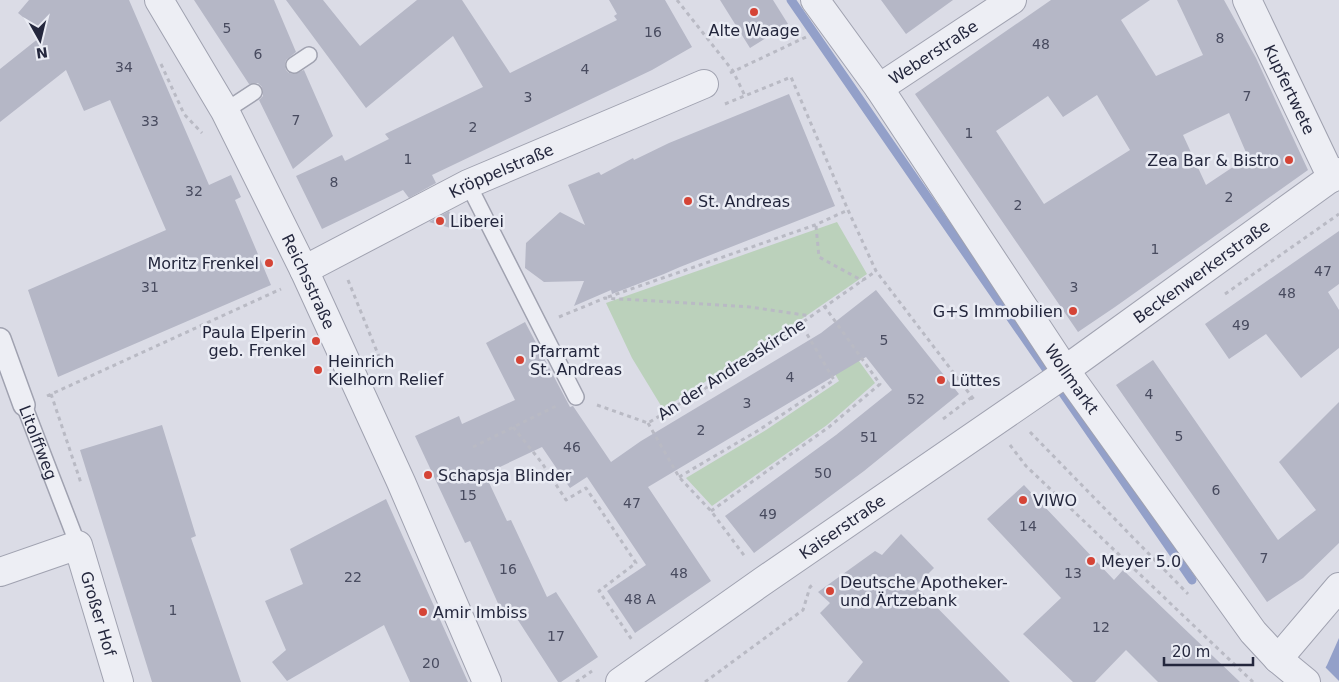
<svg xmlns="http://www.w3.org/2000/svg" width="1339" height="682" viewBox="0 0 1339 682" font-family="'DejaVu Sans',sans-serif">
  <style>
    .green { fill: #bbd1bb }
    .water { fill: #93a0c9 }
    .pier { fill: #dbdce6 }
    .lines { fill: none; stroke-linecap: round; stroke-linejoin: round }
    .stream { stroke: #93a0c9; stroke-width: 9 }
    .building { fill: #b5b7c6; fill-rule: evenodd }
    .service-casing { stroke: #a0a2b0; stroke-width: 18 }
    .pedestrian-casing { stroke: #a0a2b0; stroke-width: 24 }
    .minor-casing { stroke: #a0a2b0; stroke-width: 30 }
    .path { stroke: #b9bac4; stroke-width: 3; stroke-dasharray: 4 4; stroke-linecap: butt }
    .service { stroke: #edeef4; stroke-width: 15 }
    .pedestrian { stroke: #edeef4; stroke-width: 21 }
    .minor { stroke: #edeef4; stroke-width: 28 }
    .poi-dot { fill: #d54436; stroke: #eaecf4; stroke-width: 2 }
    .labels { text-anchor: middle; stroke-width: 5; stroke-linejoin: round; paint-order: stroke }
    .number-label { font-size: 14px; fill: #484b5f }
    .poi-label { font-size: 16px; fill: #24273d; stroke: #eaecf4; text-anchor: start }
    .street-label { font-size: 16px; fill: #24273d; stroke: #eaecf4 }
  </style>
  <rect width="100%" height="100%" fill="#dbdce6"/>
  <path class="green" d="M837 222 867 274 787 329 663 409 632 358 606 303Z
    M848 346 875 383 827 425 712 506 686 478 766 430 839 381 827 360Z"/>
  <path class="water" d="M1339 638V682H1317L1327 665Z"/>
  <path class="pier" d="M1324 666 1339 681V682H1316Z"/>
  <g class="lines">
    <path class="stream" d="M791 0 1192 580"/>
  </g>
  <path class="building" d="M29 0H129L209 185 231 175 241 197 235 200 271 285 58 377 28 290 166 230 110 100 84 111 66 70 0 122V69L44 34 18 13Z
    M194 0H274L296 52 286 60 285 65 286 70 289 73 294 74 304 70 333 136 293 169 259 100 263 96 262 87 258 83 249 84Z
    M286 0H323L360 46 417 0H462L510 73 617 20 614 16 617 14 609 0H665L692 47 652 70 432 175 436 183 409 198 403 190 322 229 296 176 342 155 345 161 389 139 385 134 483 87 453 36 366 108Z
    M720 0H773L788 24 750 48Z
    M881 0H953L906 34Z
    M1051 0H1150L1121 20 1156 76 1203 55 1177 0H1224L1256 58 1308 170 1115 307 1078 332 915 94ZM1097 95 1130 150 1044 204 996 131 1048 96 1063 117ZM1229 113 1248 157 1206 185 1183 135Z
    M789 94 835 206 680 267 664 274 612 294 611 290 574 306 584 281 544 282 525 268 526 243 560 212 585 225 568 185 599 172 601 175 633 158 634 160 669 143Z
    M449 211 458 230 429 222Z
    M1339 231V284L1328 292 1339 310V348L1301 378 1266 334 1229 359 1205 324Z
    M876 290 959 394 864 471 754 553 725 516 836 435 892 390 866 357 648 487 711 581 635 633 607 591 646 565 587 477 570 488 542 447 485 474 507 521 511 520 547 597 556 592 598 657 561 682H558L514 614 505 619 470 541 465 543 415 436 459 416 462 424 515 400 486 343 525 322 570 407 573 406 611 462 641 441 821 333Z
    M1153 360 1278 540 1316 510 1279 462 1339 402V543L1303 578 1267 602 1116 385Z
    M162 425 196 536 191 538 241 682H152L80 450Z
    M1024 485 1114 580 1123 570 1240 682H1158L1126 650 1095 682H1073L1023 634 1061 598 987 519Z
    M386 499 468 682H410L384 625 287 681 272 662 286 650 265 601 303 584 290 549Z
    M901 534 934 568 916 586 1010 682H847L863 662 820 613 830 603 818 592 875 551 882 555Z"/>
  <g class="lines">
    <g class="service-casing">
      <g id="service">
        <path d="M294 65 309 55"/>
        <path d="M225 111 254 92"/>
        <path d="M468 184 576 397"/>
        <path id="s1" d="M24 405 78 545"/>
      </g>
    </g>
    <g class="pedestrian-casing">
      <path id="pedestrian" d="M0 339 24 405"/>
    </g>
    <g class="minor-casing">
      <g id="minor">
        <path id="s2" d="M159 0 225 111 304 270 401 482 487 682"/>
        <path id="s3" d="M815 0 879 88 1065 370 1253 632 1278 659 1306 682"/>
        <path id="s4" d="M1247 0 1332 178"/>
        <path id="s5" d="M879 88 1012 0"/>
        <path id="s6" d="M304 270 468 184 704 84"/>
        <path id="s7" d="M0 572 78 545 119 682"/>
        <path d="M1278 659 1339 587"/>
        <path id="s8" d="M620 682 763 581 1057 379 1065 370 1339 172"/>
      </g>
    </g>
    <path class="path" d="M677 0 733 71 745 96
      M161 64 184 114 202 133
      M730 73 806 37
      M725 104 791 77 848 210 876 271 975 401
      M816 226 819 257 863 281
      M348 280 384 369
      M1225 294 1339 214
      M608 297 815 225 848 210
      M559 317 605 298 750 307 811 316
      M51 394 81 483
      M47 396 281 289
      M597 405 648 423 727 375 876 271
      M943 419 972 397
      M648 423 679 477 711 511 746 558
      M513 427 542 463 566 500 586 488 636 563 599 591 632 640
      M1030 432 1188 594
      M1010 445 1026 466 1253 682
      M473 447 556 406
      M679 477 759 430 834 380 801 324
      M711 511 829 427 880 384 825 307
      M576 682 592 671
      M705 682 803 610 810 587 815 583"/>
    <use href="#service" class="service"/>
    <use href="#pedestrian" class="pedestrian"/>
    <use href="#minor" class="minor"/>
  </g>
  <g class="poi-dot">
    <circle cx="754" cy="12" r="5"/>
    <circle cx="1289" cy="160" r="5"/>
    <circle cx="688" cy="201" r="5"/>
    <circle cx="440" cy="221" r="5"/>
    <circle cx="269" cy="263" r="5"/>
    <circle cx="1073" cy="311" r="5"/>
    <circle cx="316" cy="341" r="5"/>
    <circle cx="520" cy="360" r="5"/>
    <circle cx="318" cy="370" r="5"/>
    <circle cx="941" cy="380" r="5"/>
    <circle cx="428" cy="475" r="5"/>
    <circle cx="1023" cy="500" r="5"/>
    <circle cx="1091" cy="561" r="5"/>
    <circle cx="830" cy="591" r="5"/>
    <circle cx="423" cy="612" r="5"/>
  </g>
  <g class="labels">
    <g class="number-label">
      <text x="227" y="33">5</text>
      <text x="653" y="37">16</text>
      <text x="1220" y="43">8</text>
      <text x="1041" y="49">48</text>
      <text x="258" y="59">6</text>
      <text x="124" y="72">34</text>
      <text x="585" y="74">4</text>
      <text x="1247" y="101">7</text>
      <text x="528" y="102">3</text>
      <text x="296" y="125">7</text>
      <text x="150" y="126">33</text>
      <text x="473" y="132">2</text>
      <text x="969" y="138">1</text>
      <text x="408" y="164">1</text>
      <text x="334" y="187">8</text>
      <text x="194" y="196">32</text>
      <text x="1229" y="202">2</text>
      <text x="1018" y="210">2</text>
      <text x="1155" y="254">1</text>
      <text x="1323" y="276">47</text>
      <text x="150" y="292">31</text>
      <text x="1074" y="292">3</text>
      <text x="1287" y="298">48</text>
      <text x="1241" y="330">49</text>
      <text x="884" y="345">5</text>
      <text x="790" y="382">4</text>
      <text x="1149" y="399">4</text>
      <text x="916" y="404">52</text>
      <text x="747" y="408">3</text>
      <text x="701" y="435">2</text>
      <text x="1179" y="441">5</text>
      <text x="869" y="442">51</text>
      <text x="572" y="452">46</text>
      <text x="823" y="478">50</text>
      <text x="1216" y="495">6</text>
      <text x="468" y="500">15</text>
      <text x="632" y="508">47</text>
      <text x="768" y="519">49</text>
      <text x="1028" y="531">14</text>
      <text x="1264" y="563">7</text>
      <text x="508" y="574">16</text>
      <text x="679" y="578">48</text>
      <text x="1073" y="578">13</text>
      <text x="353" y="582">22</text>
      <text x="640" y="604">48 A</text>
      <text x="173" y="615">1</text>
      <text x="1101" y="632">12</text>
      <text x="556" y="641">17</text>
      <text x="431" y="668">20</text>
    </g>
    <g class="poi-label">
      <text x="754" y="36" text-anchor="middle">Alte Waage</text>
      <text x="1279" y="166" text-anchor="end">Zea Bar &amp; Bistro</text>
      <text x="698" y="207">St. Andreas</text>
      <text x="450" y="227">Liberei</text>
      <text x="259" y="269" text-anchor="end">Moritz Frenkel</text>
      <text x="1063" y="317" text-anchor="end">G+S Immobilien</text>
      <text x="306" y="338" text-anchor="end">Paula Elperin<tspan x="306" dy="18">geb. Frenkel</tspan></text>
      <text x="530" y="357">Pfarramt<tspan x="530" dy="18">St. Andreas</tspan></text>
      <text x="328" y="367">Heinrich<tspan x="328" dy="18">Kielhorn Relief</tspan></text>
      <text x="951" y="386">Lüttes</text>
      <text x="438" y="481">Schapsja Blinder</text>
      <text x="1033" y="506">VIWO</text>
      <text x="1101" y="567">Meyer 5.0</text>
      <text x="840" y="588">Deutsche Apotheker-<tspan x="840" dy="18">und Ärtzebank</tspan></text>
      <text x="433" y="618">Amir Imbiss</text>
    </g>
    <g class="street-label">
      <text dy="6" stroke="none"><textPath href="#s5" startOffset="65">Weberstraße</textPath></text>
      <text dy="6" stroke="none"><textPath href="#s4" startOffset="99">Kupfertwete</textPath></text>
      <text dy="6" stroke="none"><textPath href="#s6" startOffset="221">Kröppelstraße</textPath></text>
      <text dy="6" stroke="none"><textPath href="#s8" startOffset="712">Beckenwerkerstraße</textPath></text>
      <text dy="6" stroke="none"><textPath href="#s2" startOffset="319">Reichsstraße</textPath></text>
      <text transform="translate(731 369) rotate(-33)" y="6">An der Andreaskirche</text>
      <text dy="6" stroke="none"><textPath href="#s3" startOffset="458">Wollmarkt</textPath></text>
      <text dy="6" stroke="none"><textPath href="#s1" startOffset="40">Litolffweg</textPath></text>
      <text dy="6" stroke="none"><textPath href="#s8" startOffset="271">Kaiserstraße</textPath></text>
      <text dy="6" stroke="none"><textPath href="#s7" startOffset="154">Großer Hof</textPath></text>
    </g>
  </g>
  <g transform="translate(40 40) rotate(172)" stroke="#eaecf4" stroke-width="4" paint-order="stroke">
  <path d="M0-4L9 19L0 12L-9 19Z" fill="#24273d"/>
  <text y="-8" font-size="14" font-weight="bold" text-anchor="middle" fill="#24273d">N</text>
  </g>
  <path d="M1164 657v8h89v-8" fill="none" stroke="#24273d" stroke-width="2.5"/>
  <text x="1172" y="657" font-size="15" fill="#24273d" stroke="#eaecf4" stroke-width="4" paint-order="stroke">20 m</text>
</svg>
